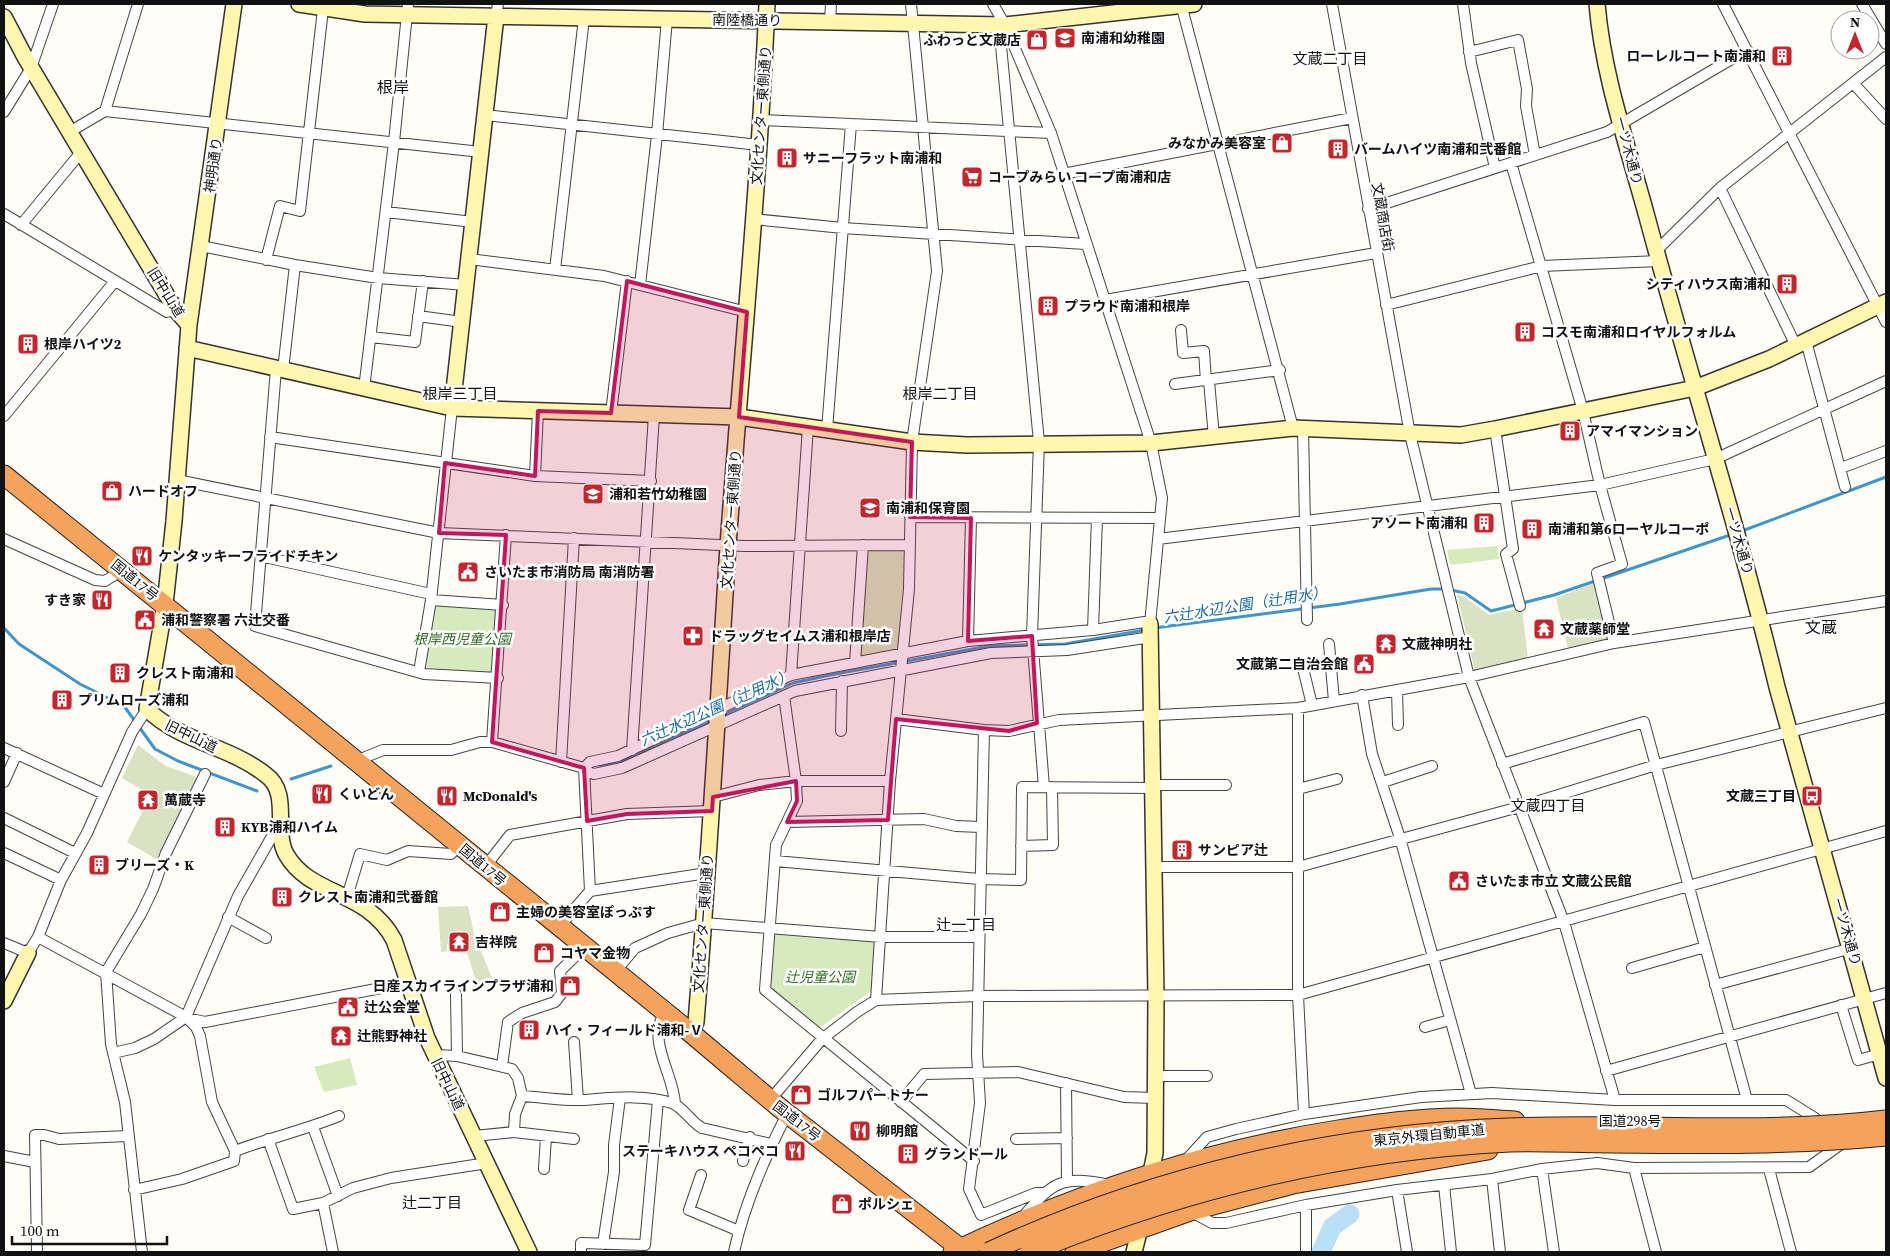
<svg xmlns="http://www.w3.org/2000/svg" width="1890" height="1256" viewBox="0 0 1890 1256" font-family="'Source Serif 4','Noto Sans JP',serif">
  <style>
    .green { fill: #d5ebbd }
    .cemetery { fill: #d9e3c4 }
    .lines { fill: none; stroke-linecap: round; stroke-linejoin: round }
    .stream { stroke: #3f96cf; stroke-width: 3 }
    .river { stroke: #b9e0f7; stroke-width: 19 }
    .street-casing { stroke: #444; stroke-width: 12 }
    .secondary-casing { stroke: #333; stroke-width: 18 }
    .highway-casing { stroke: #222; stroke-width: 21 }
    .street { stroke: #fff; stroke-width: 10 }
    .secondary { stroke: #fff6b0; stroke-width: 15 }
    .highway { stroke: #f5a25d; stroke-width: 19 }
    .highway-bridge-casing { stroke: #222; stroke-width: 21; stroke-linecap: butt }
    .highway-bridge { stroke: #f5a25d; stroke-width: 19 }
    .marked { fill: #c2185b; fill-opacity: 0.2; stroke: #c2185b; stroke-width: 4; stroke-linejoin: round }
    .labels { text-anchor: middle; stroke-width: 5; stroke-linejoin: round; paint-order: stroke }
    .street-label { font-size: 14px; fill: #111; stroke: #fff }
    .poi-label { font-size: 14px; font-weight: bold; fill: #111; stroke: #fff; text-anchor: start }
    .park-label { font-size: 14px; font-style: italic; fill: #2f6b1f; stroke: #fff }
    .neighbourhood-label { font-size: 15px; fill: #111; stroke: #fff }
    .water-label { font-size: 15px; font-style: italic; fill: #1768a6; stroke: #fff }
    .quarter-label { font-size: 16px; fill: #111; stroke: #fff }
  </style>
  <rect width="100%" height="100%" fill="#fffdf5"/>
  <path class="green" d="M1497 546 1499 559 1450 565 1447 550Z
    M903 549 906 554 905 591 898 650 860 658 866 553 870 550Z
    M437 605 496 609 498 614 492 673 430 668 426 666 433 608Z
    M776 934 874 940 876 944 873 990 819 1028 770 990 772 937Z
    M350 1058 357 1085 324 1092 314 1067Z"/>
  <path class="cemetery" d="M1599 581 1610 639 1568 649 1556 598Z
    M1457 595 1463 596 1489 615 1522 608 1528 659 1475 671Z
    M138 745 166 766 197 777 158 860 127 842 151 795 122 778Z
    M468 906 474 933 493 981 478 987 464 943 447 944V951L441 952 438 907Z"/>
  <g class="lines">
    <path class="stream" d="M1742 531 1886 477
      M1451 590 1465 593 1491 611 1554 595 1733 534
      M4 628 19 644 80 684 124 706 155 749 178 761 257 791
      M1154 628 1340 604 1431 589H1445
      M723 715 793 683 830 675 989 646 1065 644 1145 630
      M600 766 619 763 713 720
      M291 779 331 766"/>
    <path class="river" d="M1321 1252 1332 1227 1350 1214"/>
    <g class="street-casing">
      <path id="street" d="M993 4 1005 25 1051 133 1151 443 1162 498 1150 624
        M1181 4 1293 428
        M1332 4 1410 434 1469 677 1564 922 1615 1100
        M1463 4 1471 63 1495 168
        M1723 4 1886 322
        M1862 4 1886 44
        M496 16 498 4
        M830 22 831 4
        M999 25 1039 442 1032 636 1044 787
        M1469 52 1518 40 1527 89 1526 106 1535 155
        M1853 83 1886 119
        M105 111 138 4
        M4 112 31 68 53 4
        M485 115 759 145
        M761 120 1051 133
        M71 131 105 111 481 152
        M1511 163 1583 411 1600 485 1622 564 1597 573 1614 643
        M1063 174 1352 118
        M1720 188 1796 346
        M1368 209 1607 132 1747 50
        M386 212 473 222
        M4 214 167 312 175 309
        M753 219 843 228 1085 244
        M21 225 82 151
        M201 246 295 265 378 278 466 285
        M1656 251 1720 188 1886 57
        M469 259 604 276 747 312
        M266 260 280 206 300 211 323 9
        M555 270 584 18
        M640 285 657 135 667 19
        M1105 300 1376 253
        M1386 305 1542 266 1659 261
        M418 316 462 322
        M1181 330 1183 353 1204 351 1206 381
        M371 337 415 342 423 281
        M1806 341 1845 487
        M276 369 255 626 424 674 498 678
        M283 370 295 265
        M1209 381 1214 437
        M1175 384 1280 370
        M364 389 394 142 408 4
        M611 413 627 281
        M4 416 115 281
        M1303 429 1307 620
        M1495 429 1513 549 1506 554 1520 606
        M827 430 851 124
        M270 437 535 476 651 481
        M1841 468 1886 451
        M535 476 538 411
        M177 480 439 533 744 546 910 545
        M910 517 1160 518
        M4 539 95 580 105 581 113 576 118 566
        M1158 539 1600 485 1715 459 1886 381
        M260 556 431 594
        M431 600 503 605
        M1093 630 1097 518
        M968 641 971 518
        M1329 644 1334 701
        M855 663 863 545
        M1302 664 1312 705
        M419 672 431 600 452 408
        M791 675 808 427
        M1397 690 1398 725
        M1362 695 1372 754 1400 838 1471 1094
        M784 696 796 781 797 801 776 845 765 990 974 1161
        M1298 708V995L1304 1114
        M896 719 984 730 1009 731 1059 720 1298 708 1469 677 1614 643 1886 601
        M984 730 977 1054 980 1103 969 1189 981 1215 1036 1193H1043
        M841 731 842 681
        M492 742 506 535
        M4 748 104 794
        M632 750 654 415
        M356 761 383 750H451L480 742H492L584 768
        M561 762 574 538
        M1502 764 1644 722 1747 1100
        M584 771 594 774 622 768 795 691 991 653 1067 650 1151 637
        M4 782 17 753
        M1383 782 1432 766
        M1153 785H1226
        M1298 789 1337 779
        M713 797 759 785 796 781H890
        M4 818 75 853
        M787 822 924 819 956 826 981 827
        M1021 846 1053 845 1052 787
        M4 853 61 880
        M775 861 979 879 1021 880 1022 787 1153 788
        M485 867 510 835 627 814 712 811
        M1154 867H1298L1519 807 1656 765 1886 708
        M590 891 707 873
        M347 897 360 854 387 860 408 851 451 854 459 845
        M228 917 266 938
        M559 927 590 891 584 768 590 762 618 756 791 675 968 641 1093 630 1151 621
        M38 937 186 1017 196 1027 200 1036 212 1102 235 1151 234 1161 182 1179 134 1190
        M4 943 28 953 38 937 61 880 87 833 132 732 147 709
        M1632 968 1705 947
        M615 972 635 948 668 933 704 923 881 937H979
        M1715 985 1852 948
        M456 994 457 1056
        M876 1000 890 781 909 589 912 442 937 271 911 4
        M1841 1005 1858 1060 1880 1054
        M665 1012C646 1041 674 1074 675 1104
        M187 1018 205 1022 407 983
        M1425 1027 1450 1020
        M574 1042 578 1100
        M113 1053 135 1048 154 1039 186 1017 238 896 271 838 280 830
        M434 1055 457 1056 512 1069 518 1078 522 1096
        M502 1066 508 1022 522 1013 555 1002 562 993 560 971 584 948
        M1606 1071 1886 993
        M1155 1076H1207
        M1066 1083 1067 1181
        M770 1100 822 1039 857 1012 876 1000 978 996 1298 995 1886 831
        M901 1102 924 1074 1018 1072 1124 1097 1155 1098
        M313 1127 338 1196
        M514 1132 515 1114 522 1096C542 1097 564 1101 584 1100 612 1098 645 1094 672 1103 683 1107 691 1122 702 1128L771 1144
        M474 1136 514 1132 574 1139
        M268 1139 293 1209 323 1203 353 1188 391 1178 487 1163
        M1016 1139 1067 1138
        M235 1151C269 1138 305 1130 339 1116
        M4 1156 35 1162
        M1186 1160 1207 1137 1236 1129 1304 1114 1421 1097 1492 1093 1615 1100H1786L1815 1118
        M743 1161 750 1137
        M1634 1168 1656 1252
        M544 1169 546 1136
        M1542 1169 1554 1252
        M1769 1169 1791 1252
        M701 1175 689 1210 739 1231
        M1492 1179 1500 1252
        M1444 1185 1451 1252
        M1397 1190 1407 1252
        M323 1203 333 1252
        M1306 1205V1252
        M1190 1211 1212 1223H1226L1306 1205 1397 1190 1492 1179 1542 1169 1597 1163 1634 1168 1809 1167 1844 1142
        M1022 1218C1053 1181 1062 1175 1110 1185
        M603 1244 614 1172V1145L620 1098
        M37 1252 35 1135H44L59 1139 128 1136
        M142 1252 125 1102 111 1044 106 972 141 914 153 889 166 853 205 774
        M581 1252V1243L645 1245 658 1100
        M734 1252C744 1205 765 1157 787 1114"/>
    </g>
    <g class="secondary-casing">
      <path id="secondary" d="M234 4 189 325 174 521 165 604 147 709C180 742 230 746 266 775 291 793 273 830 286 854 310 897 367 889 394 940L427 1038 529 1252
        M299 4 365 14 1005 25 1194 4
        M1597 4C1603 76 1628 147 1647 217 1689 374 1739 529 1777 687L1886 1078
        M4 17 26 59 175 309 189 325
        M187 348 452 408 739 417 912 442 967 445 1151 443 1293 428 1461 435 1495 429 1695 388 1769 359 1886 302
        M452 408 496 16
        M4 1001 28 953
        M691 1033 696 1022C709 863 718 705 728 546 741 365 759 185 767 4
        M1149 1182 1155 1153 1156 996 1150 624
        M1134 1252 1142 1220"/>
    </g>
    <g class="highway-casing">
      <path id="highway" d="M4 475 691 1033 780 1108 965 1252
        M953 1252C1075 1194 1204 1151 1338 1130 1377 1124 1418 1118 1458 1118 1477 1118 1496 1120 1515 1121
        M1075 1252 1190 1211 1293 1184 1488 1150"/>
    </g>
    <use href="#street" class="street"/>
    <use href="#secondary" class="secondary"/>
    <use href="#highway" class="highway"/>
    <g class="highway-bridge-casing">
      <path id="highway-bridge" d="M989 1252C1151 1177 1330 1134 1509 1128 1635 1123 1761 1135 1886 1120
        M1030 1252C1183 1189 1344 1150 1510 1142 1543 1141 1577 1143 1611 1143 1703 1144 1795 1145 1886 1136"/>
    </g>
    <use href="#highway-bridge" class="highway-bridge"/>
  </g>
  <path class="marked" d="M627 281 747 312 739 417 912 442 910 517 971 518 968 641 1032 636 1037 723 1009 731 896 719 888 820 787 822 797 801 796 781 713 797 712 811 627 814 587 821 584 768 492 742 506 535 439 533 445 463 535 476 538 411 611 413Z"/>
  <defs>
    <g id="school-square" transform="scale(1.125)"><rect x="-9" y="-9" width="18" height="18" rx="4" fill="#c4262e" stroke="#fff"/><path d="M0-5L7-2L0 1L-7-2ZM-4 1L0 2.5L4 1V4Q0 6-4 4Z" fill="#fff"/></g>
    <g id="shop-square" transform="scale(1.125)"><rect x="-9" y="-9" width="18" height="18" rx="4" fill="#c4262e" stroke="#fff"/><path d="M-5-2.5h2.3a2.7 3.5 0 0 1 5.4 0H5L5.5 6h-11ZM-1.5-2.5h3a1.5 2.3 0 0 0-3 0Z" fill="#fff"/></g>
    <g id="building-square" transform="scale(1.125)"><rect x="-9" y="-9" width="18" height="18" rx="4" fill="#c4262e" stroke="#fff"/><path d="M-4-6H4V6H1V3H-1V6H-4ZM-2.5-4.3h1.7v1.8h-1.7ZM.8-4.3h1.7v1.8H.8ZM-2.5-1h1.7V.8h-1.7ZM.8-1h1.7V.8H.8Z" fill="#fff"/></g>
    <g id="supermarket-square" transform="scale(1.125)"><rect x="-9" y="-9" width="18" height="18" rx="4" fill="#c4262e" stroke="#fff"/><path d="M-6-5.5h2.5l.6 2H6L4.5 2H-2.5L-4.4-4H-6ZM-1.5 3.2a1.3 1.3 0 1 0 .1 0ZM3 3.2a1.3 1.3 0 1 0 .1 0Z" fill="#fff"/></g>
    <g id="restaurant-square" transform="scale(1.125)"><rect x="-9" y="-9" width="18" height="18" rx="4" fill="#c4262e" stroke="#fff"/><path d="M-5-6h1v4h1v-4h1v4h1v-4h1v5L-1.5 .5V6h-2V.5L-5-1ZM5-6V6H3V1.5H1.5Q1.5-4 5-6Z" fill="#fff"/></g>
    <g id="civic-square" transform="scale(1.125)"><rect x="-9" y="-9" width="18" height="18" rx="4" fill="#c4262e" stroke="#fff"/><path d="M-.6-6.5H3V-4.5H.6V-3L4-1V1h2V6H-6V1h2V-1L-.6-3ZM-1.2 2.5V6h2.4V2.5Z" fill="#fff"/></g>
    <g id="temple-square" transform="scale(1.125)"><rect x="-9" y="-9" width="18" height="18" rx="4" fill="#c4262e" stroke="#fff"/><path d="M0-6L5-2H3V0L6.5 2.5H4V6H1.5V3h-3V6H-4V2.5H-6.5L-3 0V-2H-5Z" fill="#fff"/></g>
    <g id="pharmacy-square" transform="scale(1.125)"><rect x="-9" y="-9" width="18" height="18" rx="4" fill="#c4262e" stroke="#fff"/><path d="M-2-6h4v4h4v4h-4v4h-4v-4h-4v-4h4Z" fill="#fff"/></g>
    <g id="bus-square" transform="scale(1.125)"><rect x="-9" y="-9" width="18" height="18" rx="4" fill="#c4262e" stroke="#fff"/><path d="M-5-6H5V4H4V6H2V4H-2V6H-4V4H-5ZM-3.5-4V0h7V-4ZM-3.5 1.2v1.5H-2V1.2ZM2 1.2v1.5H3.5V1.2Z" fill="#fff"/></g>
  </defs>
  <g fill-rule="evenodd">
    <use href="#school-square" x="1065" y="38"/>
    <use href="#shop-square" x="1037" y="40"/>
    <use href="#building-square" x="1782" y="56"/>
    <use href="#shop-square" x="1282" y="143"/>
    <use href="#building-square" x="1338" y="149"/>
    <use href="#building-square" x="787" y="158"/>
    <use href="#supermarket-square" x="972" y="177"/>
    <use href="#building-square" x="1787" y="284"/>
    <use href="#building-square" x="1048" y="306"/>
    <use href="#building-square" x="1525" y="332"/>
    <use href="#building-square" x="28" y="344"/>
    <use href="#building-square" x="1570" y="431"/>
    <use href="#shop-square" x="112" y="491"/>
    <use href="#school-square" x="593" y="494"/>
    <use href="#school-square" x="870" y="508"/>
    <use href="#building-square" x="1484" y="523"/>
    <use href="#building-square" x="1532" y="529"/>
    <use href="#restaurant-square" x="142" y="556"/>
    <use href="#civic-square" x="468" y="572"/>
    <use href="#restaurant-square" x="102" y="600"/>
    <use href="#civic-square" x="145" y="620"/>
    <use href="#temple-square" x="1544" y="629"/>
    <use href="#pharmacy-square" x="693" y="636"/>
    <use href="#temple-square" x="1386" y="644"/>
    <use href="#civic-square" x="1364" y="664"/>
    <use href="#building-square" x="120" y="673"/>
    <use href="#building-square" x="62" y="700"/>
    <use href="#restaurant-square" x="322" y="794"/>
    <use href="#restaurant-square" x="447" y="796"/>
    <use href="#bus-square" x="1812" y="796"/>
    <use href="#temple-square" x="148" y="800"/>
    <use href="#building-square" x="225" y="827"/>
    <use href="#building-square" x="1182" y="850"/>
    <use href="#building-square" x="99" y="865"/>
    <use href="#civic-square" x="1459" y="881"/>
    <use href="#building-square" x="282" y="897"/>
    <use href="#shop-square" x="500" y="912"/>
    <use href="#temple-square" x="459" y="942"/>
    <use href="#shop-square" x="544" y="953"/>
    <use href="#shop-square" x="570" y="986"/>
    <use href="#civic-square" x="348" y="1007"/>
    <use href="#building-square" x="529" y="1030"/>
    <use href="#temple-square" x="341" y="1036"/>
    <use href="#shop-square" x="801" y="1095"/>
    <use href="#restaurant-square" x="860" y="1131"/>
    <use href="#restaurant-square" x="795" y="1151"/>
    <use href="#building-square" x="908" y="1154"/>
    <use href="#shop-square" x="842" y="1204"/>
  </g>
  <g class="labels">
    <g class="street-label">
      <text transform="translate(747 20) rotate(1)" y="5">南陸橋通り</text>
      <text transform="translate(761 115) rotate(-86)" y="5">文化センター東側通り</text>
      <text transform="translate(1629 151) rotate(75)" y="5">一ツ木通り</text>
      <text transform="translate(213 165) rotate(-82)" y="5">神明通り</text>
      <text transform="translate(1383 217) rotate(80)" y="5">文蔵商店街</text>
      <text transform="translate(166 292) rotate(58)" y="5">旧中山道</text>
      <text transform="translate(731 519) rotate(-86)" y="5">文化センター東側通り</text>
      <text transform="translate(1739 541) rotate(74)" y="5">一ツ木通り</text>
      <text transform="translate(135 580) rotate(39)" y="5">国道17号</text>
      <text transform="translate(191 736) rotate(26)" y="5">旧中山道</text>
      <text transform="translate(483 865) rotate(40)" y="5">国道17号</text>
      <text transform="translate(703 923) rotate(-86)" y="5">文化センター東側通り</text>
      <text transform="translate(1847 932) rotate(74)" y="5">一ツ木通り</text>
      <text transform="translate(448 1084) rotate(64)" y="5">旧中山道</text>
      <text transform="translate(797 1121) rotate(38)" y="5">国道17号</text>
      <text x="1630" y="1126">国道298号</text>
      <text transform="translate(1429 1135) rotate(-6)" y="5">東京外環自動車道</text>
    </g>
    <g class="poi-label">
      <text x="1081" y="43">南浦和幼稚園</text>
      <text x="1021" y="45" text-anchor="end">ふわっと文蔵店</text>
      <text x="1766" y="61" text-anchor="end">ローレルコート南浦和</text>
      <text x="1266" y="148" text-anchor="end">みなかみ美容室</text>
      <text x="1354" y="154">バームハイツ南浦和弐番館</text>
      <text x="803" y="163">サニーフラット南浦和</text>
      <text x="988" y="182">コープみらい コープ南浦和店</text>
      <text x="1771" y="289" text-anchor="end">シティハウス南浦和</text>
      <text x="1064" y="311">プラウド南浦和根岸</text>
      <text x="1541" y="337">コスモ南浦和ロイヤルフォルム</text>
      <text x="44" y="349">根岸ハイツ2</text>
      <text x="1586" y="436">アマイマンション</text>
      <text x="128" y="496">ハードオフ</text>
      <text x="609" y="499">浦和若竹幼稚園</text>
      <text x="886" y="513">南浦和保育園</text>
      <text x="1468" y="528" text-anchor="end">アソート南浦和</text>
      <text x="1548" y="534">南浦和第6ローヤルコーポ</text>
      <text x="158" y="561">ケンタッキーフライドチキン</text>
      <text x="484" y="577">さいたま市消防局 南消防署</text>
      <text x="86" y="605" text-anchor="end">すき家</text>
      <text x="161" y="625">浦和警察署 六辻交番</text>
      <text x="1560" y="634">文蔵薬師堂</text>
      <text x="709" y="641">ドラッグセイムス浦和根岸店</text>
      <text x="1402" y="649">文蔵神明社</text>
      <text x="1348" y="669" text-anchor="end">文蔵第二自治会館</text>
      <text x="136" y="678">クレスト南浦和</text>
      <text x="78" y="705">プリムローズ浦和</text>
      <text x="338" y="799">くいどん</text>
      <text x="463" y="801">McDonald's</text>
      <text x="1796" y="801" text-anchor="end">文蔵三丁目</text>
      <text x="164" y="805">萬蔵寺</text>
      <text x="241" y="832">KYB浦和ハイム</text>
      <text x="1198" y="855">サンピア辻</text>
      <text x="115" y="870">ブリーズ・K</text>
      <text x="1475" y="886">さいたま市立 文蔵公民館</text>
      <text x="298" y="902">クレスト南浦和弐番館</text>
      <text x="516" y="917">主婦の美容室ぽっぷす</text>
      <text x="475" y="947">吉祥院</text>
      <text x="560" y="958">コヤマ金物</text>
      <text x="554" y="991" text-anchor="end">日産スカイラインプラザ浦和</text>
      <text x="364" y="1012">辻公会堂</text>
      <text x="545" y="1035">ハイ・フィールド浦和-Ⅴ</text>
      <text x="357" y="1041">辻熊野神社</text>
      <text x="817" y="1100">ゴルフパートナー</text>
      <text x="876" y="1136">柳明館</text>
      <text x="779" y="1156" text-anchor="end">ステーキハウス ペコペコ</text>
      <text x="924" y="1159">グランドール</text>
      <text x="858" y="1209">ポルシェ</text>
    </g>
    <g class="park-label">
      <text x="462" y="644">根岸西児童公園</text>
      <text x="820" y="982">辻児童公園</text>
    </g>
    <g class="neighbourhood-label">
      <text x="1330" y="64">文蔵二丁目</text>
      <text x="460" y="399">根岸三丁目</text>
      <text x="940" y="399">根岸二丁目</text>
      <text x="1548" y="811">文蔵四丁目</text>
      <text x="966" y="930">辻一丁目</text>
      <text x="432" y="1208">辻二丁目</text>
    </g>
    <g class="water-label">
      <text transform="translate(1245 605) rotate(-9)" y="5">六辻水辺公園（辻用水）</text>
      <text transform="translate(716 708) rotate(-24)" y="5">六辻水辺公園（辻用水）</text>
    </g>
    <g class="quarter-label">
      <text x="393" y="93">根岸</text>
      <text x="1821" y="633">文蔵</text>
    </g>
  </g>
  <rect width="1890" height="1256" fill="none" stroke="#111111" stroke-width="10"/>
  <g transform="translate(1855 35)"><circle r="24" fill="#ffffff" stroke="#a0a0a0"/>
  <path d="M0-4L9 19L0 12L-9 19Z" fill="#c4262e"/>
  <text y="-8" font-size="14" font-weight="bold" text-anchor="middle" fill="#111111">N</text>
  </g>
  <path d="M12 1236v8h155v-8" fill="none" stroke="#111111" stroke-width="2.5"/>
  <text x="20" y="1236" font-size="15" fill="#111111" stroke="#ffffff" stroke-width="4" paint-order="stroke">100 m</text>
</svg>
